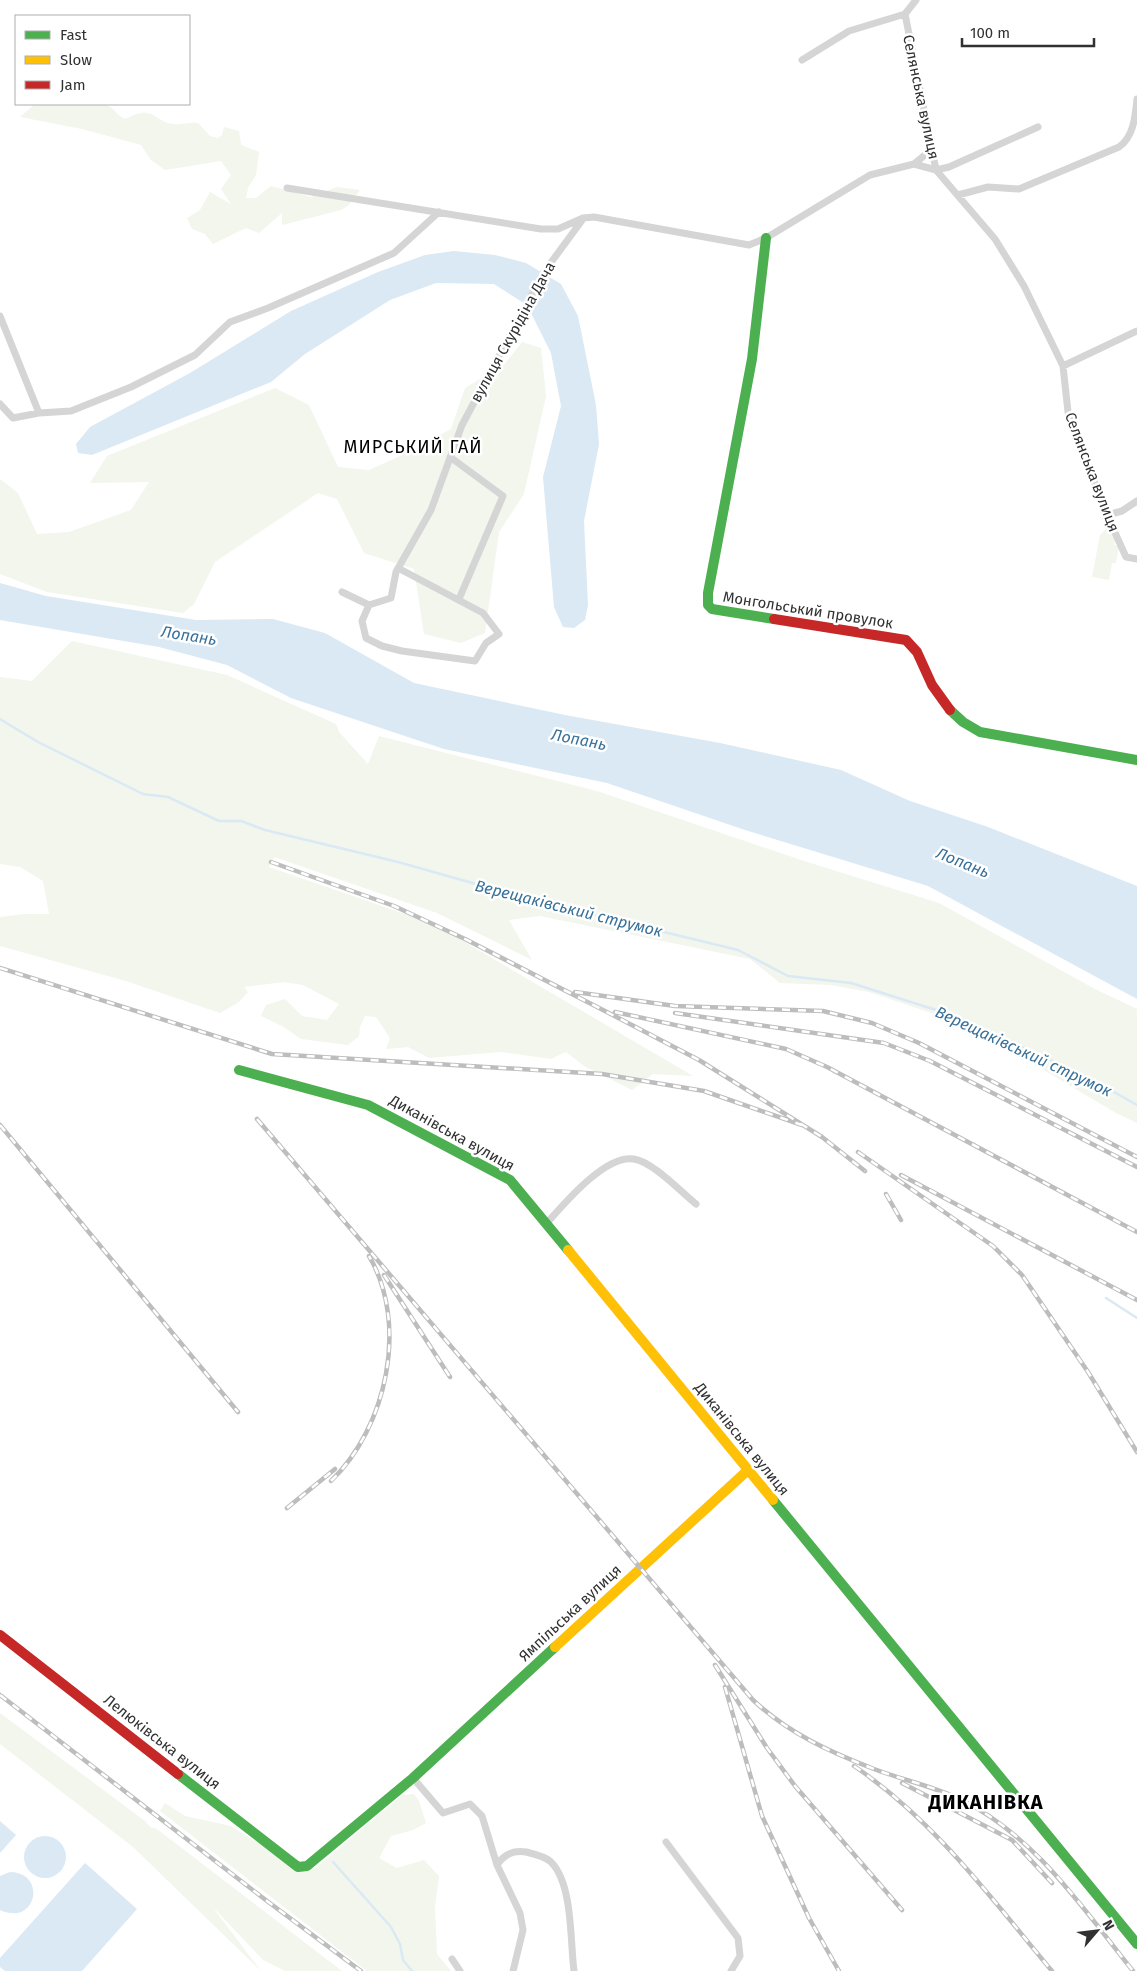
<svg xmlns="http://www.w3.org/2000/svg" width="1137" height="1971" viewBox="0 0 1137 1971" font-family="'Fira Sans',sans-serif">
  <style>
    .green { fill: #f2f6ed }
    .water { fill: #dae9f4 }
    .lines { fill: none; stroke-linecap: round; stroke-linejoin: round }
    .stream { stroke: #dae9f4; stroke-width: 2.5 }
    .street { stroke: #d5d5d5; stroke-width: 7 }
    .fast { stroke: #4caf50; stroke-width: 10 }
    .slow { stroke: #ffc107; stroke-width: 10 }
    .jam { stroke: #c62828; stroke-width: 10 }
    .rail-casing { stroke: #bdbdbd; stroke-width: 4.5 }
    .rail { stroke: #fff; stroke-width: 2.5; stroke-dasharray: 8; stroke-linecap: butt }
    .labels { text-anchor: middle; stroke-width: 5; stroke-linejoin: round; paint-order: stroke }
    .street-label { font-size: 15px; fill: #313131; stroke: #fff }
    .water-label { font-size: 16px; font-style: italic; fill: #38719a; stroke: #fff }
    .quarter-label { font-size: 18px; letter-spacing: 1px; fill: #000; stroke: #fff }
    .district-label { font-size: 20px; font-weight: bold; letter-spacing: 1px; fill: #000; stroke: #fff }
  </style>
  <rect width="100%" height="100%" fill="#fff"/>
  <path class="green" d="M35 104C52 104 97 99 110 107 116 111 118 116 125 119 155 103 153 122 174 124 181 125 189 122 198 123L210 136 218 138 222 135 224 127 239 131 241 145 259 152 256 175 248 188 246 198H256L271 186 311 197 337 187 360 190 349 205 341 210 282 225V213L259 233 246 228 213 244 205 234 192 229 187 218 200 210 210 192 231 204 221 189 231 175 221 161 165 170 151 160 141 145 82 129 20 117Z
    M522 342 541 348 546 396 524 494 499 532 485 633 461 643 424 634 414 569 364 553 337 499 318 493 215 562 194 604 183 613 47 592 0 574V479L18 493 37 534 69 532 131 510 149 482 90 483 107 456 275 388 309 405 338 467 369 470 409 452 451 429 465 388 504 365Z
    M1106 529H1110L1115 540 1114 545 1119 546 1116 563H1112L1109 580 1092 577 1100 535Z
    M72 641 227 675 336 724 339 732 368 764 379 736 597 791 804 861 939 903 1095 989 1137 1009V1123L1116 1113 970 1026 869 992 831 985 780 983 750 959 540 916 509 920 532 960 437 913 274 857 269 867 434 924 693 1076 653 1074 632 1090 584 1066 566 1052 551 1059 500 1052 429 1058 408 1047 386 1049 390 1038 376 1017 365 1016 360 1027 359 1036 348 1045 301 1039 282 1026 261 1016 266 1005 285 999 302 1016 327 1020 339 1004 303 985 284 982 244 987 248 992 239 1002 220 1013 126 981 0 946V917L25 914H49L43 881 20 867 0 864V677L32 681Z
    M0 1713 145 1821 150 1827 157 1829 342 1971H285L263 1960 211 1905 261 1971 133 1847 0 1744Z
    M414 1794 419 1801 426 1823 413 1830 391 1836 379 1858 397 1868 424 1860 439 1876 435 1907 437 1954 451 1971H367L160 1811 165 1803 185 1816 231 1826 304 1871 317 1867 402 1795Z"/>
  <path class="water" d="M454 251 495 255 526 263 561 284 578 316 596 405 599 444 584 521 588 605 585 620 574 628 563 627 554 607 543 477 561 406 551 353 527 305 494 284 436 283 390 300 305 354 271 382 92 455 78 453 76 444 90 427 190 373 291 311 378 272 425 255Z
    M0 583 46 596 196 620 273 619 325 633 414 683 565 715 720 743 841 770 910 801 988 827 1137 886V999L928 886 745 830 607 783 444 749 291 698 227 665 159 647 0 620Z
    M0 1821 16 1835 0 1853Z
    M24 1857a21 21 0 1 1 42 0a21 21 0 1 1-42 0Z
    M85 1863 137 1909 82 1971H5L0 1967V1958Z
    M10 1872C48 1873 36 1927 0 1910V1876Z"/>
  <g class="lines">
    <path class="stream" d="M0 719 38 742 143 794 168 797 219 821H241L265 830 398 862 529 899 738 950 788 976 851 983 955 1016 1087 1077 1137 1105
      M1106 1298 1137 1318
      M333 1862 391 1927 400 1944 403 1960 412 1971"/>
    <path class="street" d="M916 0 905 14 936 170 995 239 1024 286 1063 366 1068 412 1107 515 1126 557 1137 559
      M802 60 849 31 905 14
      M914 164 931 150
      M287 188 541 229H558L583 218 594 217 749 245 766 238 870 175 914 164 936 170 949 167 1038 127
      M958 195 988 187 1019 189 1119 147C1134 136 1135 117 1137 99
      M0 316 39 413
      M1063 366 1137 331
      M0 404 13 418 39 413 71 411 131 387 195 355 230 322 268 308 394 253 439 212
      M450 457 503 496 459 599
      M1107 515 1122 511 1137 501
      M342 592 369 605 391 598 396 572 431 510 462 425 544 272 583 219
      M369 605 362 621 366 638 382 646 402 651 475 661 486 643 499 634 483 613 398 568
      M546 1224C563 1205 605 1154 634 1159 653 1162 681 1192 696 1204
      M413 1778 443 1813 470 1804 482 1816 497 1865 520 1913 523 1930 513 1971
      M666 1842 738 1938 740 1956 731 1971
      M497 1865C504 1854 513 1850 526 1852 534 1854 545 1856 551 1862 573 1884 570 1941 574 1971
      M452 1959 460 1971"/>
    <path class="fast" d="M766 238 752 359 708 593V605L712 609 774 619
      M950 710 963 722 980 732 1137 760
      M239 1070 368 1105 510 1180 568 1250
      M773 1500 1137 1944
      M178 1774 298 1867 307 1866 413 1778 555 1647"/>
    <path class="slow" d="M568 1250 773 1500
      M555 1647 748 1470"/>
    <path class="jam" d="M774 619 906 640 917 652 932 685 950 710
      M0 1635 178 1774"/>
    <g class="rail-casing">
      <path id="rail" d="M271 862 394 906 465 939 603 1010 699 1060 822 1137 865 1171
        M0 968 272 1054 602 1074 704 1091 802 1125
        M575 992 675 1006 823 1011 872 1023 919 1043 1137 1157
        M615 1012 786 1049 827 1067 1137 1232
        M675 1013 884 1043 930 1061 1137 1167
        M257 1119 753 1700C788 1733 830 1752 874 1769 903 1780 932 1786 960 1799 1036 1837 1081 1906 1133 1971
        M0 1125 238 1412
        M858 1152 993 1246 1022 1275 1088 1372 1137 1452
        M901 1175 1137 1300
        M886 1194 901 1220
        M384 1275 450 1377
        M331 1481C387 1427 409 1324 369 1256
        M287 1508 335 1469
        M715 1665 767 1748 795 1786 902 1910
        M725 1687 762 1816 809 1918 839 1971
        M0 1695 267 1901 361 1971
        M854 1766C934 1820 991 1898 1052 1971
        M902 1783 1012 1840 1052 1883"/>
    </g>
    <use href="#rail" class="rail"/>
  </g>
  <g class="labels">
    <g class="street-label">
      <text transform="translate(921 97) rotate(78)" y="5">Селянська вулиця</text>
      <text transform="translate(513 332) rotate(-61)" y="5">вулиця Скурідіна Дача</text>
      <text transform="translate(1092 472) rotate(69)" y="5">Селянська вулиця</text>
      <text transform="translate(808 610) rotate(9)" y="5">Монгольський провулок</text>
      <text transform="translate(452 1133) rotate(29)" y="5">Диканівська вулиця</text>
      <text transform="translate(742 1439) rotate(51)" y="5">Диканівська вулиця</text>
      <text transform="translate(570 1613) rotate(-43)" y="5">Ямпільська вулиця</text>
      <text transform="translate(162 1742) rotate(38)" y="5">Лелюківська вулиця</text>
    </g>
    <g class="water-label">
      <text transform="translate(189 635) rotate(9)" y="6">Лопань</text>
      <text transform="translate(579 739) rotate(11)" y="6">Лопань</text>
      <text transform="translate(963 862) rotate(22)" y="6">Лопань</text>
      <text transform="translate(569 908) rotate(14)" y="6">Верещаківський струмок</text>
      <text transform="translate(1024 1051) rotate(25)" y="6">Верещаківський струмок</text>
    </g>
    <g class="quarter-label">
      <text x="413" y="453">МИРСЬКИЙ ГАЙ</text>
    </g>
    <g class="district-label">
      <text x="986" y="1809">ДИКАНІВКА</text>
    </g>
  </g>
  <rect x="15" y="15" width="175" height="90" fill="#ffffff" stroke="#adadad"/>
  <rect x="25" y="31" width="25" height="8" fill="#4caf50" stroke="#adadad"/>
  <text x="60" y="40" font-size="15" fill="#313131">Fast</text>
  <rect x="25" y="56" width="25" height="8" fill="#ffc107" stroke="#adadad"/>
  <text x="60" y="65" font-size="15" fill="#313131">Slow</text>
  <rect x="25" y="81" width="25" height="8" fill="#c62828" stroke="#adadad"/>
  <text x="60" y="90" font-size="15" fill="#313131">Jam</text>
  <g transform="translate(1097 1931) rotate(62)" stroke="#ffffff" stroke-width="4" paint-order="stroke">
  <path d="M0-4L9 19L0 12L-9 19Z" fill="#313131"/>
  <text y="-8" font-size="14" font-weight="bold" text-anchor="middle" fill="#313131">N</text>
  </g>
  <path d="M962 38v8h132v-8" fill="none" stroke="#313131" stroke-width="2.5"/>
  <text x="970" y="38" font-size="15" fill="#313131" stroke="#ffffff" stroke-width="4" paint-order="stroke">100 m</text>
</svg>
